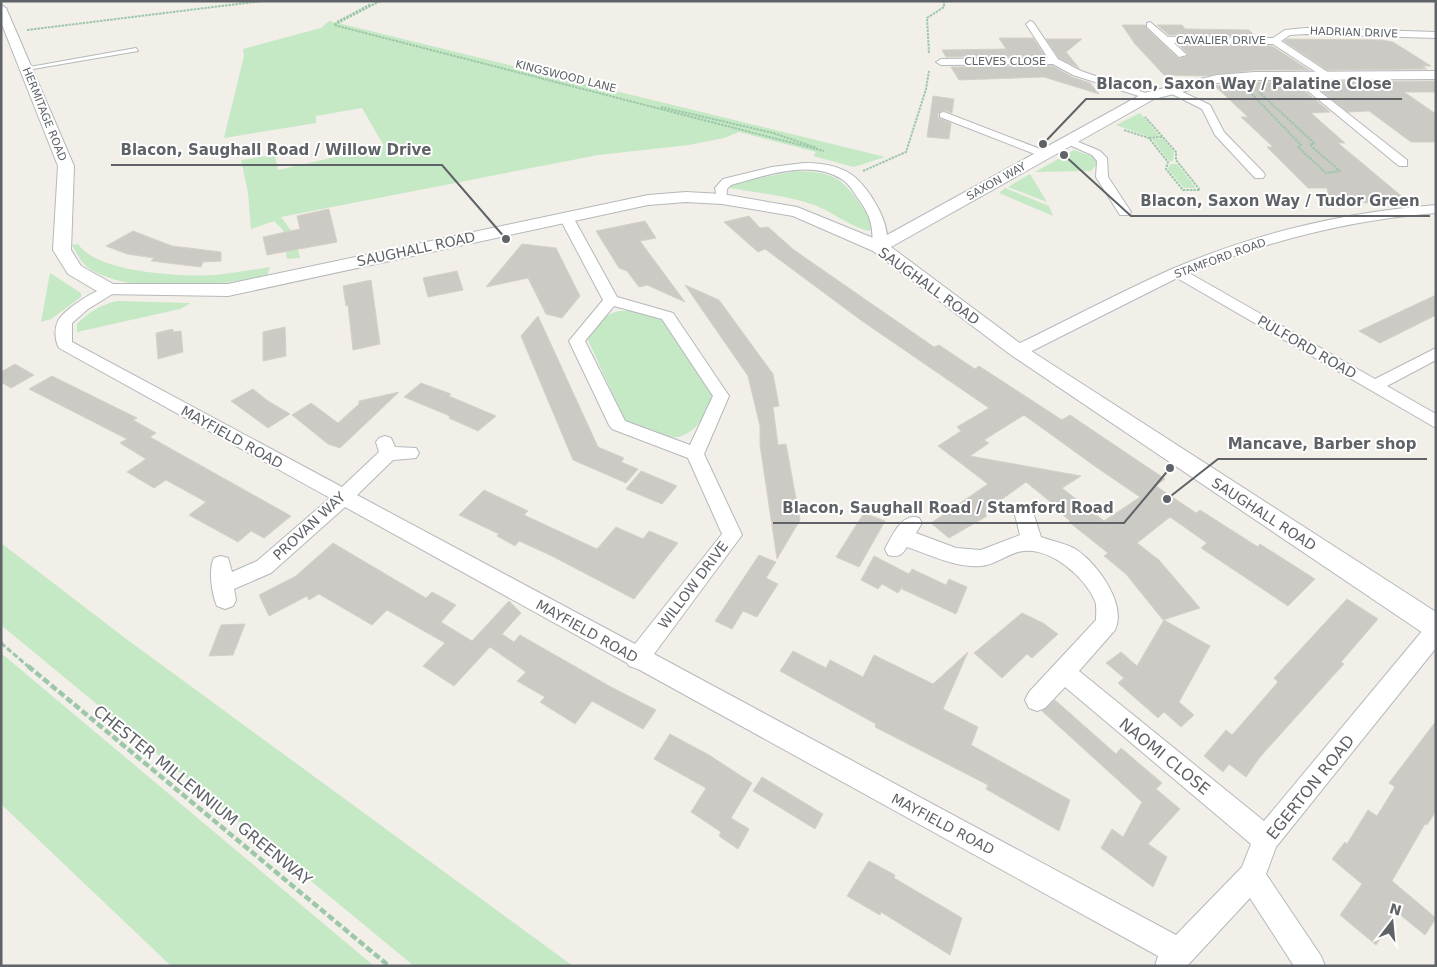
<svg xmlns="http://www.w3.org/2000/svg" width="1437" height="967" viewBox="0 0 1437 967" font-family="'DejaVu Sans',sans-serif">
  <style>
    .green { fill: #c5e8c5 }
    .building { fill: #cccac5; stroke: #d6d1c6; fill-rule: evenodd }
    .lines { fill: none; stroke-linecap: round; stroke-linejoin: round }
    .service-casing { stroke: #b5b8bc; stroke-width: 2 }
    .minor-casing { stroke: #b5b8bc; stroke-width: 2 }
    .tertiary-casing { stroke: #b5b8bc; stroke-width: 2 }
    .path-far2 { stroke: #9cc7a9; stroke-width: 2; stroke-dasharray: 2.5 1; stroke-linecap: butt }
    .path-far1 { stroke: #9cc7a9; stroke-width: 3; stroke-dasharray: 5.5 2.5; stroke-linecap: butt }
    .path { stroke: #9cc7a9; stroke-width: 4.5; stroke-dasharray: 7 3; stroke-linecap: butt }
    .service { fill: #fff; fill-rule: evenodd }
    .minor { fill: #fff; fill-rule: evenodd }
    .tertiary { fill: #fff; fill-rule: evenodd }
    .labels { text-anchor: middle; stroke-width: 4; stroke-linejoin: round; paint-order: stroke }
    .far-street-label { font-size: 11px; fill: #5f6368; stroke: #fff }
    .street-label { font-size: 14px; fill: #5f6368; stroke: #fff }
    .near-street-label { font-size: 16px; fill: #5f6368; stroke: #fff }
    .leader { fill: none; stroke: #5f6368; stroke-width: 2 }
    .callout-dot { fill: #5f6368; stroke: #fff; stroke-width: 2 }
    .callout-label { font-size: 15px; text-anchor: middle; font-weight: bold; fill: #5f6368; stroke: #fff; stroke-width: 4; stroke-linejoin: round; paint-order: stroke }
  </style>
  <rect width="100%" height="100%" fill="#f1efe8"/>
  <path class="green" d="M329 21 338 23 885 157 854 167 813 156 816 152 739 132 724 138 689 145 598 155 281 217 295 236 300 258 287 259 283 230 274 221 251 229 248 192 241 160 275 155 278 170 384 146 362 108 316 116V123L224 138 244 56 243 49 321 28Z
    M1140 113 1160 137H1150L1116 125Z
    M1152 139H1163L1174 152 1173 161H1169Z
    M1074 150 1096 158 1098 163 1091 171 1035 172Z
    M1170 164H1177L1196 188H1184L1168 169Z
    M795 171C828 172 839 174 858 201 865 211 871 217 872 229L869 231C851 227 834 213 817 206 789 196 759 193 730 188L732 184Z
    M1030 174 1047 202 1008 187Z
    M1005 188 1049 206 1053 216 999 193Z
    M78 244C97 273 183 277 216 275 234 273 252 270 270 267L267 276C217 285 131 297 87 267 81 262 76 252 72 245Z
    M50 273 81 293V297L51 319 41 322Z
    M117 301 191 303 180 309 77 332V324C90 311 101 305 117 301Z
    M618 311H636L666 321 712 394C710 415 690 442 666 437 652 434 638 426 625 421L588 340C589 325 605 316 618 311Z
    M1 543 125 638 573 966H414L1 625Z
    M1 653 374 966H171L1 804Z"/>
  <path class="building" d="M1122 25H1145L1146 28 1179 59 1189 55 1179 45 1272 46 1309 70H1255L1204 76 1164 75 1135 44Z
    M1157 25H1182L1185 29 1249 30 1255 36 1169 35Z
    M999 38H1033L1045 56 946 57 942 50 1006 49Z
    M1046 39H1082L1066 52 1079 68 1059 58Z
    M1287 39 1381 40 1393 42 1431 66H1422L1427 69 1327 70 1284 41Z
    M1053 66 1072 77 1090 83 1099 94 1044 77 959 80 951 67Z
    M1436 81V92H1404L1436 114V142H1411L1369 111 1348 112 1310 82Z
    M1255 82H1294L1330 112 1311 113 1345 143H1338L1405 199 1365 203 1362 201 1329 208 1327 188H1308L1267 147H1273L1241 117H1248L1215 86Z
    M933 96 954 99 952 113 944 110 938 113V118L951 123 949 139 927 137Z
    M329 209 337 242 267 255 263 237 300 229 297 216Z
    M749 216 760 228 768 227 794 250 934 347 939 345 975 369 979 366 1062 420 1070 415 1165 479 1156 486 1196 513 1200 510 1258 547 1260 544 1315 579 1288 606 1201 548 1207 543 1170 517 1137 543 1159 560 1200 608 1163 620 1126 574 1104 556 1108 553 1069 522 1070 521 1056 509 1058 508 1026 482 994 505 997 506 985 514 987 516 949 538 931 523 988 484 938 446 961 431 957 427 989 408 862 321 765 249 758 252 724 222ZM1024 415 1096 467 1140 497 1104 521 1062 488 1081 476 970 456 989 443 984 440Z
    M645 221 656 238 640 241 685 302 647 285 639 287 627 271 619 268 596 231Z
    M133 231 172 246 221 252V261L203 262 201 267 151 261 154 258 127 254 106 246Z
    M522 244 556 248 580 296 562 318 546 314 528 278 486 287Z
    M457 271 463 290 428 297 423 278Z
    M371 280 380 344 353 350 348 305 346 306 343 286Z
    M685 285 719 300 773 374 779 406 773 407 778 445 786 444 800 520 777 559 760 445V426L748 376Z
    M1436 295V315L1380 343 1359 331Z
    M538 316 598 447 624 458 621 462 638 469 626 483 573 460 521 336Z
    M285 327 286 356 263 361V332Z
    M173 329V332L181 331 183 352 158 359 156 333Z
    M15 364 34 375 11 388 1 382V372Z
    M52 376 137 418 133 420 156 433 150 437 291 516 264 538 251 531 238 542 189 515 206 502 166 480 154 488 127 472 146 459 120 443 127 439 29 389Z
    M421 383 451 394 449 396 496 416 478 431 449 418 450 416 404 397Z
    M253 389 268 401 290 414 268 428 231 401Z
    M399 392 340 448 328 444 292 415 311 403 338 423 359 404V401Z
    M641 471 677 486 662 504 626 489Z
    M484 490 528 511 524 515 597 549 616 527 643 539 649 531 678 543 634 599 550 555 519 541 515 546 497 536 499 534 459 515Z
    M864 513 885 521 859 567 836 557Z
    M333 543 426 598 432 592 456 605 441 622 472 641 509 601 521 613 502 634 514 642 520 635 611 687 656 710 643 729 592 701 575 724 540 702 545 697 517 681 526 672 490 647 454 686 423 666 445 643 387 610 372 625 319 594 309 600 307 596 269 616 259 595 296 576Z
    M759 555 776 562 766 578 778 584 757 617 743 611 732 629 715 621Z
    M874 556 909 574 912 569 946 585 949 579 967 587 956 614 902 589 903 586 898 593 882 584 878 589 861 580Z
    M1347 599 1378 619 1341 662 1344 664 1332 677 1260 757 1246 777 1229 764 1223 772 1204 756 1226 730 1232 735 1278 682 1274 678Z
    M1022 613 1043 623 1058 634 1032 658 1027 654 1002 678 974 653Z
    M1164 620 1210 646 1179 702 1194 715 1181 727 1164 712 1158 718 1118 683 1124 678 1106 663 1121 652 1137 666Z
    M245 624 233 655 209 656 221 625Z
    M793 651 826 668 830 660 863 677 874 655 933 684 968 652 943 709 978 727 971 745 1070 800 1059 831 986 789 988 785 875 727 876 724 780 671Z
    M1055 700 1116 754 1121 748 1162 783 1156 789 1180 809 1148 844 1167 857 1153 887 1101 848 1112 829 1123 837 1142 802 1042 711Z
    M1436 721V811L1427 825 1425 824 1392 881 1436 918 1425 935 1398 913 1376 945 1340 915 1362 884 1332 859 1345 842 1347 844 1368 810 1377 816 1395 787 1389 783Z
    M670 734 709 755 752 783 731 818 749 829 738 849 719 836 721 832 691 812 706 788 654 759Z
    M762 777 823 814 815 829 753 791Z
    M869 861 895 875 894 878 962 918 950 955 881 912 880 915 847 896Z"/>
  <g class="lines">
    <g class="service-casing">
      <path id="service" d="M136 48 138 51 27 70 24 68Z"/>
    </g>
    <g class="minor-casing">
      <path id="minor" d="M1030 21 1033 22 1058 59 1081 71 1154 96 1149 99 1145 98 1073 75 1053 64 941 65 936 62 941 59 1048 58 1026 24Z
        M1150 22 1168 37 1273 38 1285 30 1306 28 1436 32V38L1306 34 1290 35 1281 41 1329 73 1330 75 1325 78 1273 44 1174 43 1187 55 1179 57 1147 27V23Z
        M1295 72 1407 160V166H1399L1291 77 1290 75Z
        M1172 87 1210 105 1224 132 1263 172 1265 175 1263 178H1255L1215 135 1202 109 1168 92V88Z
        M944 112 1048 152 1050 154 1044 157 1040 156 940 117V113Z
        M1069 138 1100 151 1107 158 1108 177 1131 212 1130 215H1120L1096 177 1097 161 1092 155 1065 143 1063 141Z
        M804 163C820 163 838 165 852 175 869 187 896 230 884 250L879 251 872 247C874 226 870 214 857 197 853 191 849 184 843 180 810 158 765 176 731 185L727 189 726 202H718L715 188 723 179 772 167Z
        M1436 205V213C1350 220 1269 240 1189 273L1375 379 1436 348V360L1387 386 1436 414V428L1177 278 1024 355H1012L1010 351 1012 347C1066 321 1118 293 1172 269 1256 233 1345 212 1436 205Z
        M566 213 573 217 617 297 673 313 729 396 704 454 742 535 654 654 1176 935 1242 867 1251 844 1065 687 1045 708 1037 711 1029 708 1025 700 1029 692 1096 620C1096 614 1097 606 1095 601 1085 577 1051 548 1024 551 1009 552 996 565 981 566 955 568 931 555 907 547 902 555 898 558 888 555L885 549C892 536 902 512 919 518L922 523 916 533 956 548 981 550 1020 535 1014 511 1017 506 1024 504 1031 506 1041 537C1052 541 1068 544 1077 550 1098 565 1127 604 1115 630L1079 671 1264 821 1428 624 1436 622V648L1276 847 1266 874 1321 956 1325 966H1294L1250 898 1187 966H1155L1158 956 638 669 629 666 627 663 345 507 271 573 234 589 236 600 233 606 225 609 217 606C212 595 208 570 214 558L221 556 228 558 232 572 257 561 330 498 59 348C55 341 54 329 58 321 63 310 102 284 114 287L116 290 114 293 88 309 72 323V342L342 487 379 452 376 442 379 438 385 436 391 438 395 447 416 448 419 453 416 458 393 460 357 495 635 644 722 534 688 458 612 429 609 425 569 341 603 300 559 217ZM614 306 662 319 713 396 690 445 625 421 585 341Z"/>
    </g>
    <g class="tertiary-casing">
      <path id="tertiary" d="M1 5 6 8 74 166 71 250 81 266 113 284H228L648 195 686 192 722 194 797 207 878 240 1144 93 1217 75 1255 72 1436 71V79L1255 80 1217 83 1154 99 891 247 1025 347 1436 612V639L1426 635 1011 355 873 251 793 216 722 204 686 202 648 205 228 296 102 294 68 274 53 250 58 166 1 22Z"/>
    </g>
    <path class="path-far2" d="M380 1 334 25 824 151
      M337 22 371 4
      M27 30 262 1
      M929 53 927 18 944 7V1
      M1249 91 1301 145 1298 147 1326 173 1340 171 1310 145 1314 143 1259 92
      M661 107 773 133 817 148
      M1124 130 1149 138 1168 162 1166 169 1183 190H1200L1176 160V152L1145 117
      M1149 138 1163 137
      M863 171 906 152 926 89 929 71"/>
    <path class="path-far1" d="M1 643 30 668"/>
    <path class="path" d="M28 666 389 966"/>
    <use href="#service" class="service"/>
    <use href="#minor" class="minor"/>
    <use href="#tertiary" class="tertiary"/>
  </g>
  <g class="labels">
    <g class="far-street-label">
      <text transform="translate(1354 32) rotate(2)" y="4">HADRIAN DRIVE</text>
      <text x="1221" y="44">CAVALIER DRIVE</text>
      <text x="1005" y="65">CLEVES CLOSE</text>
      <text transform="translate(566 76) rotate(14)" y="4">KINGSWOOD LANE</text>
      <text transform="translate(45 114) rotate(68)" y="4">HERMITAGE ROAD</text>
      <text transform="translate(996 181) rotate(-29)" y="4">SAXON WAY</text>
      <text transform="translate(1220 258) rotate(-20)" y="4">STAMFORD ROAD</text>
    </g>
    <g class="street-label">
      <text transform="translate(416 249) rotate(-12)" y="5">SAUGHALL ROAD</text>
      <text transform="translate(929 286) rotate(36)" y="5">SAUGHALL ROAD</text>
      <text transform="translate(1307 347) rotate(30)" y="5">PULFORD ROAD</text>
      <text transform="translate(232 437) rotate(29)" y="5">MAYFIELD ROAD</text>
      <text transform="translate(1264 514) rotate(33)" y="5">SAUGHALL ROAD</text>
      <text transform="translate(309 526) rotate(-43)" y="5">PROVAN WAY</text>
      <text transform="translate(693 585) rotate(-53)" y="5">WILLOW DRIVE</text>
      <text transform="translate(587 631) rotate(29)" y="5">MAYFIELD ROAD</text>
      <text transform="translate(943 824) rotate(28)" y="5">MAYFIELD ROAD</text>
    </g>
    <g class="near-street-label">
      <text transform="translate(1165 756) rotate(39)" y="6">NAOMI CLOSE</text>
      <text transform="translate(1310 787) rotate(-51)" y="6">EGERTON ROAD</text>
      <text transform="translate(203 795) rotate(39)" y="6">CHESTER MILLENNIUM GREENWAY</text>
    </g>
  </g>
  <path class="leader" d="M1043 144L1086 99H1402M506 239L442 165H111M1064 155L1131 216H1430M1167 499L1218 459H1427M1170 468L1124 523H773"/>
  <g class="callout-dot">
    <circle cx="1043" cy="144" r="5"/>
    <circle cx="506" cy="239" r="5"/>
    <circle cx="1064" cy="155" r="5"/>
    <circle cx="1167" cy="499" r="5"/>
    <circle cx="1170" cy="468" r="5"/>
  </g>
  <g class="callout-label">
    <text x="1244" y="89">Blacon, Saxon Way / Palatine Close</text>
    <text x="276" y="155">Blacon, Saughall Road / Willow Drive</text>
    <text x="1280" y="206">Blacon, Saxon Way / Tudor Green</text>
    <text x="1322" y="449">Mancave, Barber shop</text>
    <text x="948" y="513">Blacon, Saughall Road / Stamford Road</text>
  </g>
  <rect width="1437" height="967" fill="none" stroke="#5f6368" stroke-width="5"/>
  <g transform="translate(1392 922) rotate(16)" stroke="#ffffff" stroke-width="4" paint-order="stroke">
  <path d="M0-4L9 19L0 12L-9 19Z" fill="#5f6368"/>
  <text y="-8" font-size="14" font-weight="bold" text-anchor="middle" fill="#5f6368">N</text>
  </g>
</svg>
